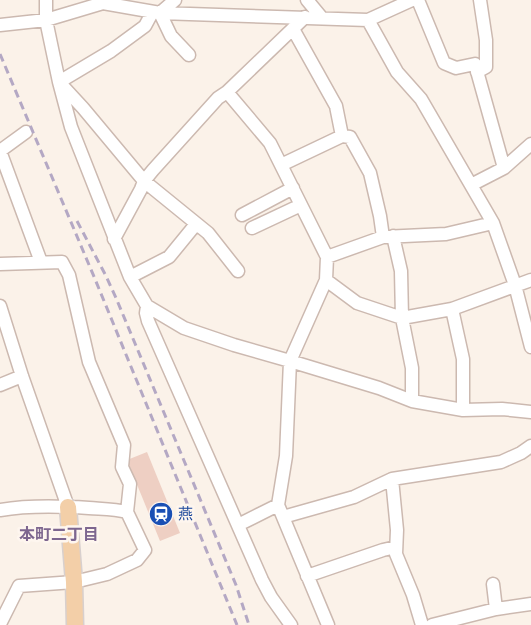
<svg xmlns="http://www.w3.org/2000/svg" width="531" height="625" viewBox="0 0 531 625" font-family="'Exo 2','Noto Sans JP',sans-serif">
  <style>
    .building { fill: #eecfc3 }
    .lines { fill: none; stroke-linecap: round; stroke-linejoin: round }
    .minor-casing { stroke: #ccb9b0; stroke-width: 15 }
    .major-casing { stroke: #d8d0ce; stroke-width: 19 }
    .minor { stroke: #fff; stroke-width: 12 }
    .major { stroke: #f3cfa8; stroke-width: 16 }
    .rail { stroke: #b4a8c4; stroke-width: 3; stroke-dasharray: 8 5; stroke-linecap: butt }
    .labels { text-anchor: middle; stroke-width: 5; stroke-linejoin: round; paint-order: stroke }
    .transit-label { font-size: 15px; fill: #164399; stroke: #fef6ef; text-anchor: start }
    .neighbourhood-label { font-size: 16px; font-weight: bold; fill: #7d668f; stroke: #fef6ef }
  </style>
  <rect width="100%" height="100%" fill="#fbf2e9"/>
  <path class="building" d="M147 452 180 533 160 541 127 460Z"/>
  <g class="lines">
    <g class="minor-casing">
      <path id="minor" d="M46 0V20L59 82 71 127 130 277 147 306 184 328 234 345 290 361 379 388 412 401 463 410 502 409 531 412
        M175 0 160 13 171 36 189 55
        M307 0 322 18
        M418 0 444 63 456 68 475 64 504 168
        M152 13 145 26 111 51 59 82 83 108 144 181 208 233 238 271
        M368 20 397 72 421 99 493 223 515 285 531 347
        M0 25 46 20 103 3 160 13 368 20 412 0
        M477 72 486 67V40L480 0
        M227 92 270 143 327 257 326 280 290 361 286 456 278 505 328 625
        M342 136 350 137 370 173 380 216 383 237
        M0 151 41 262
        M0 151 26 132
        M281 165 342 136 336 106 293 29
        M471 185 504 168 531 144
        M242 215 293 188
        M252 228 301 205
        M393 236 401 271 402 318 412 368V401
        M114 239 141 189 144 181 153 170 218 98 227 92 305 17
        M327 257 383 237 446 234 493 223
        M0 264 62 262 69 275 89 362 124 445 122 467 130 484 127 512
        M130 277 169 257 196 224
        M326 280 357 303 402 318 452 309 531 280
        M0 306 22 376 68 507
        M147 306 146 313 148 321 262 580 271 597 291 625
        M452 309 463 359V410
        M0 385 22 376
        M392 479 501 462 521 453 531 446
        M0 510C29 505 60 506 89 508 102 509 115 509 127 512L145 550 137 560 107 574 74 582 19 586 0 624
        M283 517 354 497 392 479 397 530 396 554 413 595 422 625
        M238 525 278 505
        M307 576 383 550 396 547
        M493 584 496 609
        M432 625 496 609 531 604"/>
    </g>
    <g class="major-casing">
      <path id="major" d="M68 507 74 582 75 625"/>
    </g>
    <use href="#minor" class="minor"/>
    <use href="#major" class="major"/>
    <path class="rail" d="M0 54 95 279 237 625
      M77 221 106 276 116 298 236 585 249 625"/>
  </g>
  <defs>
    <g id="station-disc" transform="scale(1.25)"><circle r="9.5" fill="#1a4fb4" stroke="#fef6ef"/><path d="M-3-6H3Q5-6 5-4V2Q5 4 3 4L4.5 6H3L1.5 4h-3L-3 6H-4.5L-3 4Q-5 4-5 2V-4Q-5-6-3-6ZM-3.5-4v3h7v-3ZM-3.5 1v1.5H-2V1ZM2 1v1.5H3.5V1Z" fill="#fff"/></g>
  </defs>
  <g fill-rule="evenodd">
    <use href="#station-disc" x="161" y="514"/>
  </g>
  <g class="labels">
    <g class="transit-label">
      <text x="178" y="519">燕</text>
    </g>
    <g class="neighbourhood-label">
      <text x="59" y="540">本町二丁目</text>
    </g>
  </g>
</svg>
